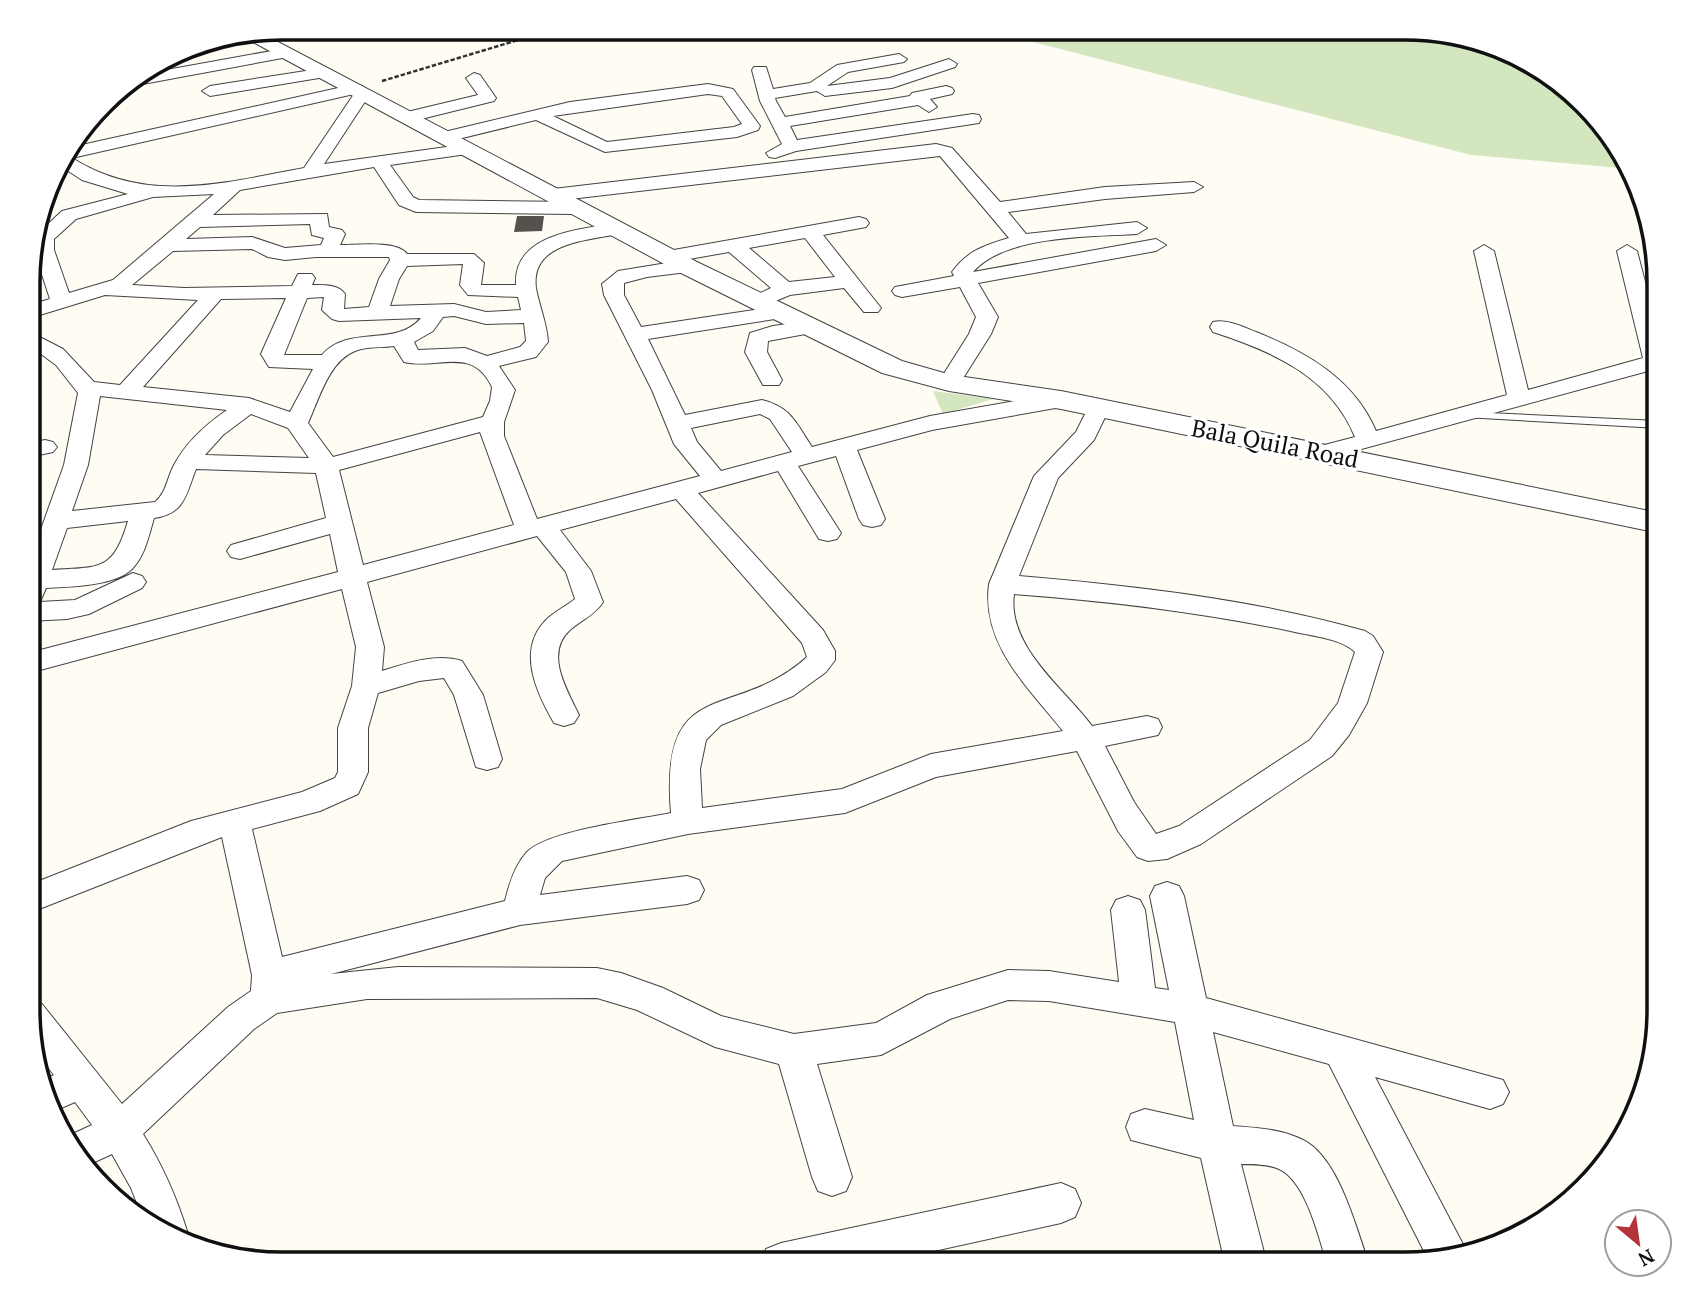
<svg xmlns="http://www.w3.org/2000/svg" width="1687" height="1292" viewBox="0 0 1687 1292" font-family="'PT Serif',serif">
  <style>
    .green { fill: #d3e6bf }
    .building { fill: #57514d }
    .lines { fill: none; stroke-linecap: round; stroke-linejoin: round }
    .service-casing { stroke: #434343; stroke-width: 2 }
    .minor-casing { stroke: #434343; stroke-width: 2 }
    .tertiary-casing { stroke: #434343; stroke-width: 2 }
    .path { stroke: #323232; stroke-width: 2.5; stroke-dasharray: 4.5 2; stroke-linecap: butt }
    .service { fill: #fff; fill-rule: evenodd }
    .minor { fill: #fff; fill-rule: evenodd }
    .tertiary { fill: #fff; fill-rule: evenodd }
    .labels { text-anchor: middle; stroke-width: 7; stroke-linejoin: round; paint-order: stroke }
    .street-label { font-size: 24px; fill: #101010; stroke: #fff }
    .rim { fill: none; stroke: #101010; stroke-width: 3.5 }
  </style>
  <rect width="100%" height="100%" fill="#fefcf3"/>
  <path class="green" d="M979 28 1421 29 1501 47 1572 91 1632 169 1471 155Z
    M933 391 993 399 943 414Z"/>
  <path class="building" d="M517 216H544L542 231 514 232Z"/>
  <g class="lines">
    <g class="service-casing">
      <path id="service" d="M1468 412 1659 421V428L1464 417 1462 415Z"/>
    </g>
    <g class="minor-casing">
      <path id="minor" d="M288 48 296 53 293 56 132 86 126 84 144 74Z
        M899 54 907 59 904 62 848 72 827 86 890 78 949 59 957 64 955 67 892 88 825 96 817 91 775 98 776 101 785 117 910 96 912 93 946 86 952 88 954 91 952 94 930 99 937 107 929 112 918 105 790 126 797 140 973 114 979 115 981 119 979 123 796 151 775 158 769 157 766 153 782 144 760 101 752 70 754 67H766L773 89 810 83 837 65Z
        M325 68 331 70 333 73 331 76 210 96 202 91 210 86Z
        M474 73 480 75 496 98 494 101 409 122 401 117 403 113 478 95 466 78Z
        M356 84 362 86 370 94 324 164 468 144 477 149 474 153 390 165 413 197 419 200 574 202 583 208 574 214 416 212 399 205 374 167 240 190 213 215 327 214 329 227 342 230 345 234 340 245C356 245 398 240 407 254H474L484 263 481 285H516C513 234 578 230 615 223L625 229 622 233C589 241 530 241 536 288 539 306 547 323 548 342L536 357 499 366 515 390 504 422V436L537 519 700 476 674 444 652 390 604 295 602 284 618 271 667 263 658 257 661 253 668 251 859 217 866 219 869 223 866 227 823 235 881 308 878 312H864L844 288 790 295 766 305H752L749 301 752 297 771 288 729 252 672 262 695 263 698 267 695 271 647 277 624 283V295L641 327 781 306 788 308 791 312 788 316 781 318 648 339 685 415 762 400C791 407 796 423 812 447L930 416 1061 393 1069 395 1072 400 1069 405 1061 407 932 430 857 450 885 519 881 525 872 527 863 525 859 519 836 456 798 466 841 533 837 539 828 541 819 539 778 471 698 493 823 630 835 651V660L826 672 793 696 721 725 706 740 700 769 702 808 842 789 931 754 1063 731C1028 687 981 644 989 584L1034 476 1076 432 1090 404H1106L1109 409 1094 440 1058 478 1019 576C1135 586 1252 599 1365 631L1373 636 1383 652 1367 703 1349 735 1332 756 1201 844 1167 859 1148 861 1137 857 1118 831 1077 751 936 777 845 813 688 834 562 861 545 878 540 895 687 876 699 880 704 890 699 900 687 904 520 925 331 974 398 967 597 968 621 973 663 988 721 1016 794 1034 876 1023 927 995 1008 970 1049 971 1119 982 1111 910 1116 900 1128 896 1140 900 1145 910 1155 988 1169 990 1150 896 1155 886 1167 882 1179 886 1184 896 1206 998 1503 1080 1509 1092 1503 1104 1490 1109 1375 1077 1466 1250 1428 1259 1329 1064 1213 1032 1233 1126C1258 1128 1281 1129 1303 1140 1339 1158 1356 1228 1369 1264H1327C1319 1238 1306 1181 1279 1169 1268 1164 1253 1164 1241 1164L1267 1264H1225L1201 1158 1131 1140 1126 1127 1131 1114 1145 1109 1194 1120 1175 1022 1049 1001 1008 1000 950 1019 881 1055 817 1064 852 1177 846 1191 832 1196 818 1191 812 1177 779 1064 715 1047 637 1010 597 998 367 999 277 1013 254 1029 143 1134C163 1166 177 1198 188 1234L184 1244 143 1219 131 1188 112 1154 88 1165 66 1137 92 1125 75 1102 52 1112 43 1080 54 1075C31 1046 29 1036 29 999L42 1004 122 1104 228 1007 251 991 252 975 222 837 29 913V885L191 821 302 792 335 778 338 772V728L352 686 356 647 342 589 29 673V653L338 572 330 534 240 559 231 557 227 551 231 545 326 518 316 473 196 469C186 494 185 514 154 518 149 535 145 556 132 569 115 586 69 587 46 588L40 602 75 600 133 573 142 576 146 582 142 588 89 614 67 619 29 621 30 560 64 465 78 393 56 365 30 346V332L63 349 94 382 120 385 198 300 105 295 30 318V305L50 299 34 250V237L62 211 128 194 82 180 59 165 68 148ZM354 94 304 168C223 183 147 205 72 158ZM214 194 113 280 69 293 54 250V239L76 219 153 197ZM310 224 312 235 324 238 321 245 285 248 252 237 186 239 200 227ZM805 238 835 277 789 282 749 248ZM252 249 268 257 285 260 316 257H389L390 260 379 279 369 307 344 309 345 294C338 284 323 285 312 285L315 278 312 274H298L292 286 184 288 132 285 173 251ZM463 264 460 285 468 295 518 297 521 310 486 312 454 304 390 306 399 279 407 266ZM324 297 322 310 332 319 339 321 421 318C396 348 349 324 322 355H284L307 298ZM286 298 261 354 269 367 313 369 290 412 249 398 143 387 221 299ZM454 316 486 324 524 323 526 341 520 347 487 356 465 348 418 350 414 342 433 331 443 317ZM394 346 404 362C438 370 472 345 492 387L490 401 483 417 333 457 308 423C319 399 329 361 355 351 367 346 381 348 394 346ZM100 396 227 410C205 425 185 443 173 467 167 479 166 493 155 502L72 511 88 465ZM251 414 288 428 309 458 205 455 223 435ZM760 414 770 419 792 452 721 471 697 442 691 428ZM480 432 514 525 363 565 339 470ZM676 499 802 643 807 657C734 723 659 672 671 813 638 820 549 830 527 852 515 865 509 884 505 901L282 957 252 829 320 811 358 794 368 772V728L378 693 419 681 444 678 454 695 476 767 487 770 498 767 502 759 483 695 462 661C436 653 407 663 382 671L384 647 367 582 537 536 566 572 575 599C566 606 556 611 548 618 516 648 535 690 554 723L564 726 574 723 579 715C567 690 544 653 570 630 581 620 595 615 603 602L591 571 560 530ZM128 521C113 571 101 567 52 570L67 528ZM1014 594C1108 601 1202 612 1295 632 1313 636 1342 639 1355 652L1338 703 1310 740 1179 826 1156 834 1134 802 1105 746 1158 735 1162 727 1158 719 1147 716 1092 726C1064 688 1007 647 1014 594Z
        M708 84 733 89 760 126 758 130 737 137 605 152 536 120 446 142 437 137 440 133 570 102ZM708 94 722 96 742 124 734 127 607 142 553 116Z
        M936 144 952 148 1000 202 1105 187 1194 182 1203 187 1194 192 1105 199 1008 212 1026 234 1137 222 1147 228 1137 234C1090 237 1005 235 973 272L1156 239 1166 245 1156 251 978 283 998 317 991 334 960 383 957 388H941L938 383 969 334 976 317 960 287 902 297 895 295 892 291 895 287 954 276 952 272C967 251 985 245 1009 238L940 156 553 201 544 195 553 189Z
        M1484 245 1494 251 1528 390 1643 358 1617 251 1627 245 1637 251 1659 335V368L1321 460 1313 458 1309 453 1313 448 1355 437C1330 376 1272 351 1213 332L1210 327 1213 322C1227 319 1243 327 1256 332 1306 352 1354 379 1376 431L1507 395 1474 251Z
        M808 321 816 322 819 327 816 332 768 341 767 352 782 380 779 385H763L745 352 750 333 773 326Z
        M45 440 53 442 57 447 53 452 30 457V443Z
        M1061 1183 1075 1189 1081 1203 1075 1217 1061 1223 875 1264H761L766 1249 781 1243Z"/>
    </g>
    <g class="tertiary-casing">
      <path id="tertiary" d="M259 32 697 262 902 361 951 375 1061 391 1659 513V533L1061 409 949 391 882 373 679 272 240 35Z"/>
    </g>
    <path class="path" d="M382 81 558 28"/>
    <use href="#service" class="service"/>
    <use href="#minor" class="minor"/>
    <use href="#tertiary" class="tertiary"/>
  </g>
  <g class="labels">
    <g class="street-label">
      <text transform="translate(1275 444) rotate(11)" y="8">Bala Quila Road</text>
    </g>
  </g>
  <path d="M0 0H1687V1292H0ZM282 40H1405A242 242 0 0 1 1647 282V1010A242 242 0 0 1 1405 1252H282A242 242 0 0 1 40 1010V282A242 242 0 0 1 282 40Z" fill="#fff" fill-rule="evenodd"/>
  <path class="rim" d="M282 40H1405A242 242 0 0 1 1647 282V1010A242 242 0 0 1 1405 1252H282A242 242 0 0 1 40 1010V282A242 242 0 0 1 282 40Z"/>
  <g transform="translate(1638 1243) rotate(151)"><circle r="33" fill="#ffffff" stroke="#9f9f9f" stroke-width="2"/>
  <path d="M0-5L12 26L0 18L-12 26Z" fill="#b33438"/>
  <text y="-10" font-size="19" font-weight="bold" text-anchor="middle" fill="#101010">N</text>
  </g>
</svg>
